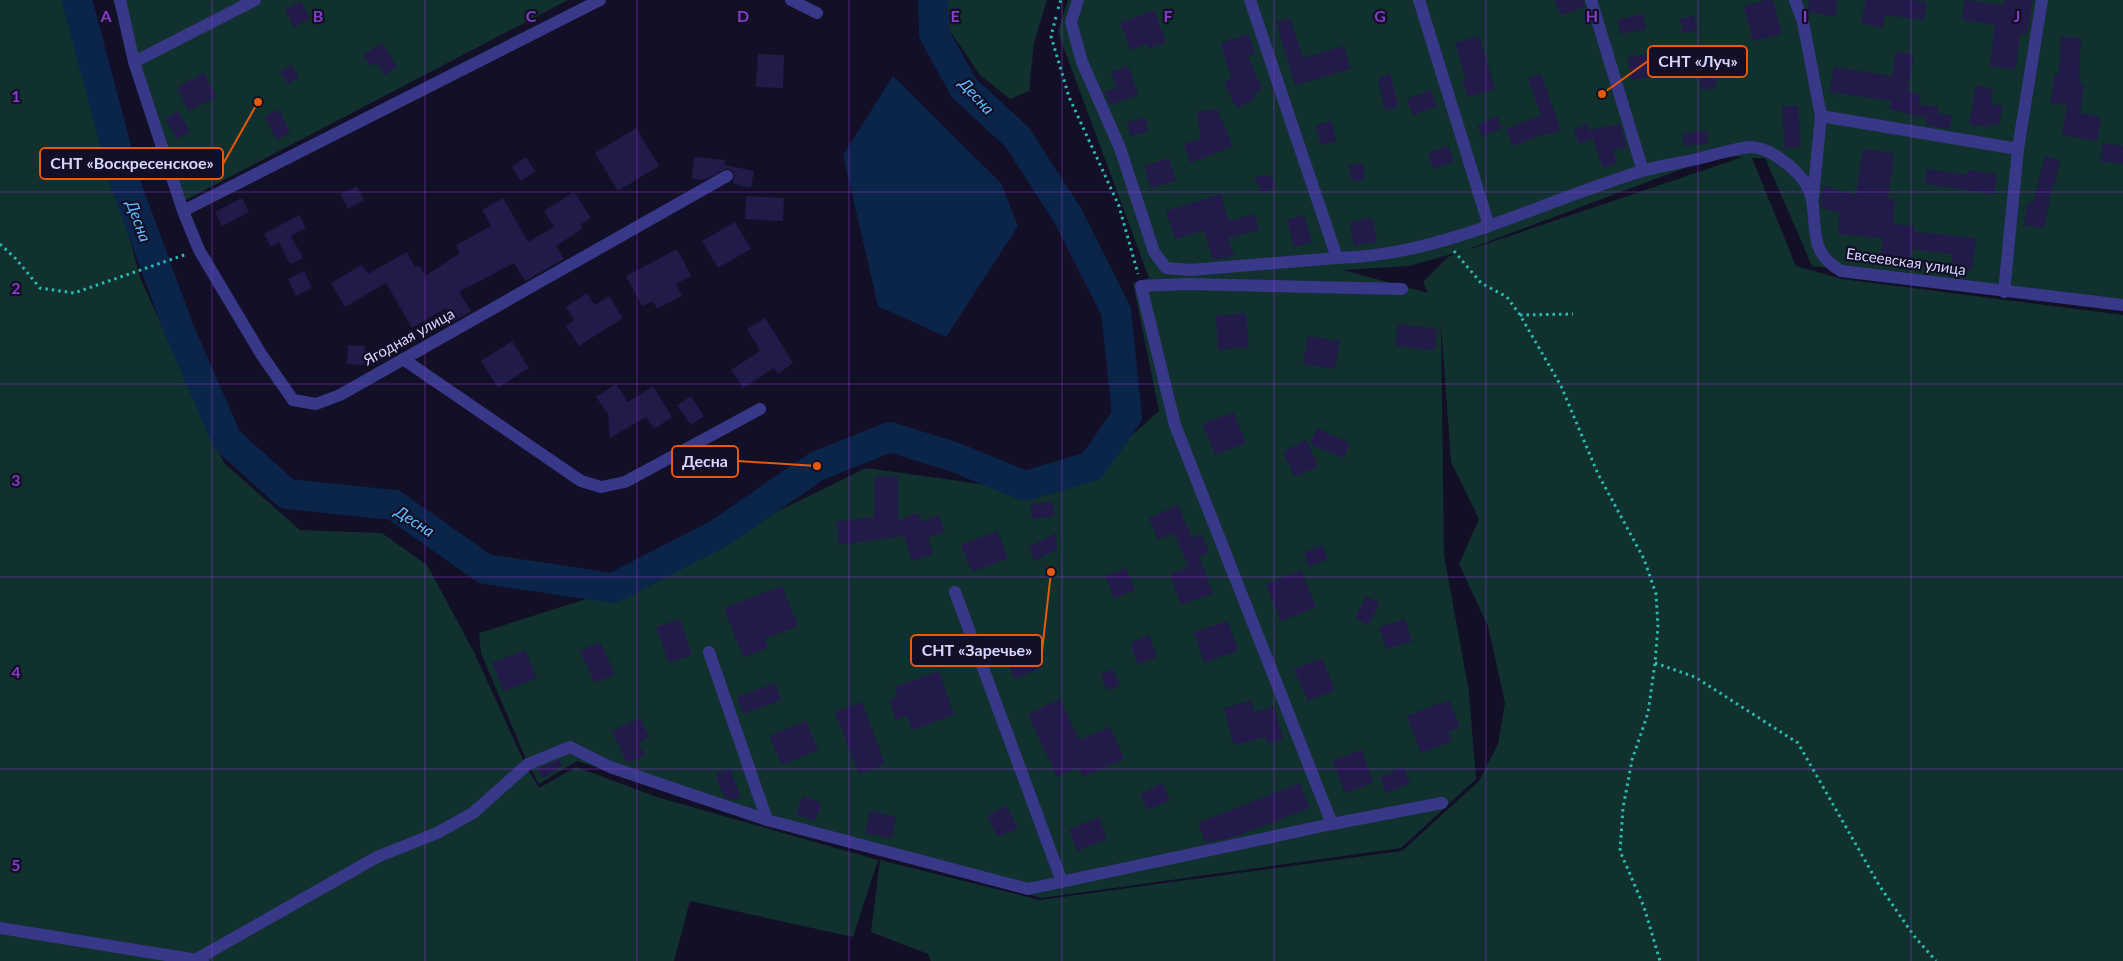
<svg xmlns="http://www.w3.org/2000/svg" width="2123" height="961" viewBox="0 0 2123 961" font-family="Lato,sans-serif">
  <style>
    .green { fill: #11312f; fill-rule: evenodd }
    .water { fill: #0b254a }
    .lines { fill: none; stroke-linecap: round; stroke-linejoin: round }
    .river { stroke: #0b254a; stroke-width: 30 }
    .building { fill: #221a49 }
    .path { stroke: #2cbcae; stroke-width: 3; stroke-dasharray: 2.5 4; stroke-linecap: butt }
    .minor { stroke: #383888; stroke-width: 12 }
    .grid { fill: none; stroke: #843dc5; stroke-width: 1; stroke-opacity: 0.55 }
    .labels { text-anchor: middle; stroke-width: 4.5; stroke-linejoin: round; paint-order: stroke }
    .street-label { font-size: 15px; fill: #d8d5ff; stroke: #120f27 }
    .water-label { font-size: 16px; font-style: italic; fill: #63bdff; stroke: #120f27 }
    .grid-label { font-size: 16px; text-anchor: middle; font-weight: bold; fill: #843dc5; stroke: #120f27; stroke-width: 4.5; stroke-linejoin: round; paint-order: stroke }
    .leader { fill: none; stroke: #e8590c; stroke-width: 2 }
    .callout-dot { fill: #e8590c; stroke: #120f27; stroke-width: 2 }
    .callout { fill: #120f27; stroke: #e8590c; stroke-width: 2 }
    .callout-label { font-size: 16px; text-anchor: middle; font-weight: bold; fill: #d8d5ff }
  </style>
  <rect width="100%" height="100%" fill="#120f27"/>
  <path class="green" d="M0 0H63L141 280 224 463 300 530 382 533 427 565 474 652 525 764 539 788 576 767 657 797 878 860 853 937 690 901 674 961H0Z
    M113 0H568L176 205Z
    M942 0H1047L1034 43 1029 91 1010 99 980 75 948 28Z
    M1068 0H2123V302L1812 266 1765 158H1752L1796 266 1842 279 2123 315V961H931L928 954 871 932 880 860 1040 900 1402 851 1479 781 1498 744 1505 703 1488 626 1459 564 1479 519 1451 462 1441 323 1444 555 1469 692 1476 779 1401 848 1041 898 724 809 577 761 539 784 528 764 481 653 479 633 621 588 866 468 1024 490 1093 470 1159 411 1133 283 1149 278 1058 32ZM1717 156 1743 157 1471 249V248ZM1466 250 1448 257 1423 282 1428 293 1343 270 1409 266Z"/>
  <path class="water" d="M893 76 1001 183 1018 226 946 337 878 306 843 155Z"/>
  <g class="lines">
    <path class="river" d="M77 0 126 185 178 327 227 440 287 494 394 505 485 569 613 588 718 534 817 466 890 437 957 458 1025 486 1092 466 1127 416 1116 311 1068 216 1017 137 964 88 934 34 933 0"/>
  </g>
  <path class="building" d="M1555 0H1583L1585 7 1561 15Z
    M1766 0H1773L1782 34 1753 41 1744 6Z
    M1809 0H1837L1835 16 1808 12Z
    M1866 0H1910L1926 2 1924 20 1885 15 1882 28 1861 23Z
    M1965 0 2003 5 2004 0H2033L2027 34 2020 33 2016 69 1990 66 1995 25 1962 19Z
    M301 1 310 19 294 27 285 9Z
    M1154 10 1166 42 1149 49 1147 44 1131 50 1120 23Z
    M1643 14 1646 29 1620 34 1617 20Z
    M1694 16 1697 30 1683 33 1680 19Z
    M1290 18 1303 58 1344 46 1351 69 1295 85 1276 22Z
    M1249 34 1255 54 1248 56 1262 90 1253 94 1255 99 1236 108 1224 82 1231 79 1221 43Z
    M1479 36 1495 89 1468 97 1462 79 1466 78 1455 43Z
    M2061 37 2081 38 2079 77H2081L2080 85H2084L2080 113 2101 117 2097 141 2062 135 2067 105 2050 103 2055 73 2059 74Z
    M382 43 397 67 384 75 377 63 370 66 363 55Z
    M1896 51 1914 55 1907 91 1921 95 1918 105 1938 107V114L1952 115 1950 129 1926 125V118L1889 109 1892 101 1830 92 1834 67 1892 76Z
    M1655 53 1658 76 1631 80 1628 57Z
    M758 54 784 55 783 88 756 87Z
    M1712 61 1717 87 1702 90 1696 64Z
    M291 65 299 77 288 84 280 72Z
    M1128 66 1138 95 1110 105 1104 92 1117 88 1111 72Z
    M204 73 216 97 189 111 177 87Z
    M1390 73 1398 107 1385 110 1378 79Z
    M1541 74 1561 131 1545 135V133L1513 146 1506 129 1541 115 1528 78Z
    M1976 86 1993 89 1991 104 2003 106 1999 125 1989 124V127L1969 124Z
    M1431 90 1437 106 1413 115 1407 99Z
    M1798 106 1801 147 1785 148 1782 107Z
    M279 109 290 133 276 140 265 116Z
    M1217 109 1233 146 1190 163 1184 144 1201 138 1197 112Z
    M178 111 190 132 177 139 165 119Z
    M1497 116 1502 128 1483 137 1477 125Z
    M1146 118 1148 132 1130 136 1127 122Z
    M1331 121 1337 141 1321 145 1315 125Z
    M1587 124 1592 139 1579 144 1574 129Z
    M1620 124 1627 147 1613 150 1617 163 1603 168 1590 130Z
    M636 128 659 166 618 191 595 153Z
    M1707 130 1708 143 1684 146 1682 134Z
    M2103 143 2123 146V164L2100 161Z
    M1448 146 1454 162 1433 169 1428 153Z
    M1863 149 1894 153 1888 198 1895 199 1893 224 1915 226 1914 232 1976 238 1972 270 1951 267 1953 254 1912 249V258L1881 255 1883 238 1838 234 1840 213 1821 208 1820 201 1824 186 1856 195Z
    M2045 156 2060 160 2054 187H2052L2044 228 2024 225 2028 202 2033 203Z
    M526 157 535 171 521 181 512 167Z
    M694 157 725 160V165L754 171 751 188 733 184 734 172 728 168 704 180 692 179Z
    M1169 158 1176 181 1151 188 1144 166Z
    M1362 163 1365 179 1352 181 1349 165Z
    M1927 169 1968 175V170L1997 174 1994 194 1925 184Z
    M1270 175 1276 187 1262 193 1254 177Z
    M357 186 364 200 348 209 340 194Z
    M574 192 591 218 581 224 583 228 556 246 564 259 525 281 514 263 459 292 471 311 454 321 446 308 412 328 386 283 345 307 331 283 362 265 368 274 407 252 415 267 419 265 425 276 460 253 456 245 491 226 482 210 503 198 528 242 554 227 544 211Z
    M1221 194 1228 221 1255 214 1259 230 1228 238 1234 256 1213 260 1204 230 1175 239 1166 211Z
    M746 196 784 198 783 221 745 219Z
    M242 198 249 212 222 226 215 212Z
    M299 215 306 228 291 236 303 258 290 264 279 242 271 247 264 234Z
    M1304 215 1312 242 1294 247 1287 220Z
    M1372 218 1377 242 1354 246 1350 222Z
    M735 222 751 249 718 268 702 241Z
    M677 249 691 276 676 284 682 296 657 309 653 301 642 306 626 276Z
    M304 271 312 288 296 296 288 279Z
    M587 293 595 305 609 296 623 318 579 346 566 326 574 320 566 307Z
    M1246 313 1249 347 1218 350 1216 316Z
    M765 318 793 363 778 374 774 368 743 388 731 370 760 351 747 329Z
    M1398 324 1437 329 1435 350 1395 346Z
    M1308 336 1340 341 1335 369 1303 364Z
    M512 341 529 368 498 388 481 361Z
    M348 345 365 346 364 365 347 364Z
    M616 384 628 402 653 386 672 417 654 429 646 417 610 438 608 414 596 397Z
    M691 396 704 416 691 425 677 405Z
    M1233 412 1246 443 1215 455 1203 424Z
    M1317 428 1350 443 1344 458 1310 444Z
    M1306 440 1318 466 1295 477 1283 452Z
    M898 476V520L919 513 922 522 938 515 945 531 928 538 933 554 912 561 904 536 839 545 836 522 874 517V477Z
    M1053 502 1054 516 1032 519 1031 504Z
    M1178 505 1192 538 1201 534 1209 552 1199 557 1213 593 1181 605 1170 574 1189 567 1174 533 1158 540 1149 518Z
    M997 531 1008 558 972 572 961 545Z
    M1056 533 1057 549 1035 561 1028 547Z
    M1322 545 1328 559 1309 567 1304 553Z
    M1126 568 1135 590 1114 598 1105 576Z
    M1301 570 1316 607 1281 621 1266 584Z
    M782 586 798 626 765 639 768 648 743 657 724 608Z
    M1366 596 1380 603 1368 625 1355 618Z
    M680 619 692 655 669 663 656 627Z
    M1405 619 1412 641 1386 649 1379 627Z
    M1228 621 1238 651 1204 662 1194 632Z
    M1149 635 1157 657 1138 664 1130 643Z
    M1033 641 1043 667 1014 679 1004 653Z
    M600 642 615 674 595 683 580 651Z
    M525 650 537 678 504 691 492 663Z
    M1322 658 1335 690 1308 701 1294 669Z
    M1113 669 1120 685 1108 691 1100 675Z
    M939 671 954 715 912 730 907 716 896 720 889 700 898 697 895 687Z
    M775 683 781 700 743 714 737 697Z
    M1060 699 1079 740 1110 727 1124 759 1083 777 1079 767 1057 777 1028 714Z
    M1449 700 1460 727 1448 732 1452 741 1421 753 1407 716Z
    M1251 701 1254 712 1274 706 1283 739 1267 744 1265 737 1234 745 1224 708Z
    M862 702 885 764 859 774 835 712Z
    M640 718 649 737 638 743 645 755 627 763 612 731Z
    M806 721 818 750 782 765 769 736Z
    M1362 750 1373 783 1345 793 1333 760Z
    M559 760 562 766 543 778 537 769Z
    M1403 767 1410 783 1386 793 1380 777Z
    M730 769 741 797 733 800 724 797 715 774Z
    M1162 783 1170 800 1148 810 1140 794Z
    M1300 783 1309 808 1237 836 1206 843 1198 823Z
    M803 796 822 803 815 821 796 814Z
    M1007 806 1018 828 998 837 987 816Z
    M870 811 896 817 892 838 865 833Z
    M1099 817 1107 839 1077 851 1069 829Z"/>
  <g class="lines">
    <path class="path" d="M1058 9 1061 0
      M1056 17 1051 36 1069 97 1119 206 1138 274
      M0 244 16 259 40 288 74 293 187 254
      M1454 251 1481 283 1507 297 1520 315 1561 386 1598 474 1644 559 1656 594 1658 626 1655 663 1648 713 1632 760 1623 808 1620 851 1644 907 1660 961
      M1520 315 1573 314
      M1655 663 1695 677 1798 743 1879 885 1914 936 1936 961"/>
    <path class="minor" d="M120 0 134 62 183 211 199 250 261 354 293 400 316 404 340 395 727 176
      M791 0 817 13
      M1078 0 1071 22 1082 62 1120 148 1154 252 1166 268 1190 270 1337 258 1250 0
      M1591 0 1643 171
      M1795 0 1803 22 1821 116 1813 197
      M134 62 255 0
      M1821 116 2018 149
      M183 211 600 0
      M1489 226C1540 208 1590 187 1642 171 1660 166 1679 163 1697 159 1714 155 1732 149 1749 147 1767 146 1789 164 1800 176 1828 207 1797 246 1841 271L2123 305
      M1337 258C1392 256 1437 244 1489 226L1419 0
      M2004 292 2018 149 2042 0
      M403 359 581 481 601 487 625 482 760 409
      M955 592 1062 882
      M709 652 767 820
      M1332 824 1442 803
      M0 928 203 961
      M197 959 377 857 437 833 473 813 528 764 570 747 610 767 767 820 1028 889 1332 824 1175 425 1141 286 1187 284 1402 289"/>
  </g>
  <path class="grid" d="M212 0V961M425 0V961M637 0V961M849 0V961M1062 0V961M1274 0V961M1486 0V961M1698 0V961M1911 0V961M0 192H2123M0 384H2123M0 577H2123M0 769H2123"/>
  <g class="labels">
    <g class="street-label">
      <text transform="translate(1906 262) rotate(8)" y="5">Евсеевская улица</text>
      <text transform="translate(409 337) rotate(-29)" y="5">Ягодная улица</text>
    </g>
    <g class="water-label">
      <text transform="translate(977 96) rotate(48)" y="6">Десна</text>
      <text transform="translate(139 221) rotate(70)" y="6">Десна</text>
      <text transform="translate(415 521) rotate(33)" y="6">Десна</text>
    </g>
  </g>
  <g class="grid-label">
    <text x="106" y="22">A</text>
    <text x="318" y="22">B</text>
    <text x="531" y="22">C</text>
    <text x="743" y="22">D</text>
    <text x="955" y="22">E</text>
    <text x="1168" y="22">F</text>
    <text x="1380" y="22">G</text>
    <text x="1592" y="22">H</text>
    <text x="1805" y="22">I</text>
    <text x="2017" y="22">J</text>
    <text x="16" y="102">1</text>
    <text x="16" y="294">2</text>
    <text x="16" y="486">3</text>
    <text x="16" y="678">4</text>
    <text x="16" y="871">5</text>
  </g>
  <path class="leader" d="M1602 94L1648 61M258 102L223 164M817 466L738 461M1051 572L1042 651"/>
  <g class="callout-dot">
    <circle cx="1602" cy="94" r="5"/>
    <circle cx="258" cy="102" r="5"/>
    <circle cx="817" cy="466" r="5"/>
    <circle cx="1051" cy="572" r="5"/>
  </g>
  <g class="callout">
    <rect x="1648" y="46" width="99" height="31" rx="5"/>
    <rect x="40" y="148" width="183" height="31" rx="5"/>
    <rect x="672" y="446" width="66" height="31" rx="5"/>
    <rect x="911" y="635" width="131" height="31" rx="5"/>
  </g>
  <g class="callout-label">
    <text x="1698" y="67">СНТ «Луч»</text>
    <text x="132" y="169">СНТ «Воскресенское»</text>
    <text x="705" y="467">Десна</text>
    <text x="977" y="656">СНТ «Заречье»</text>
  </g>
</svg>
